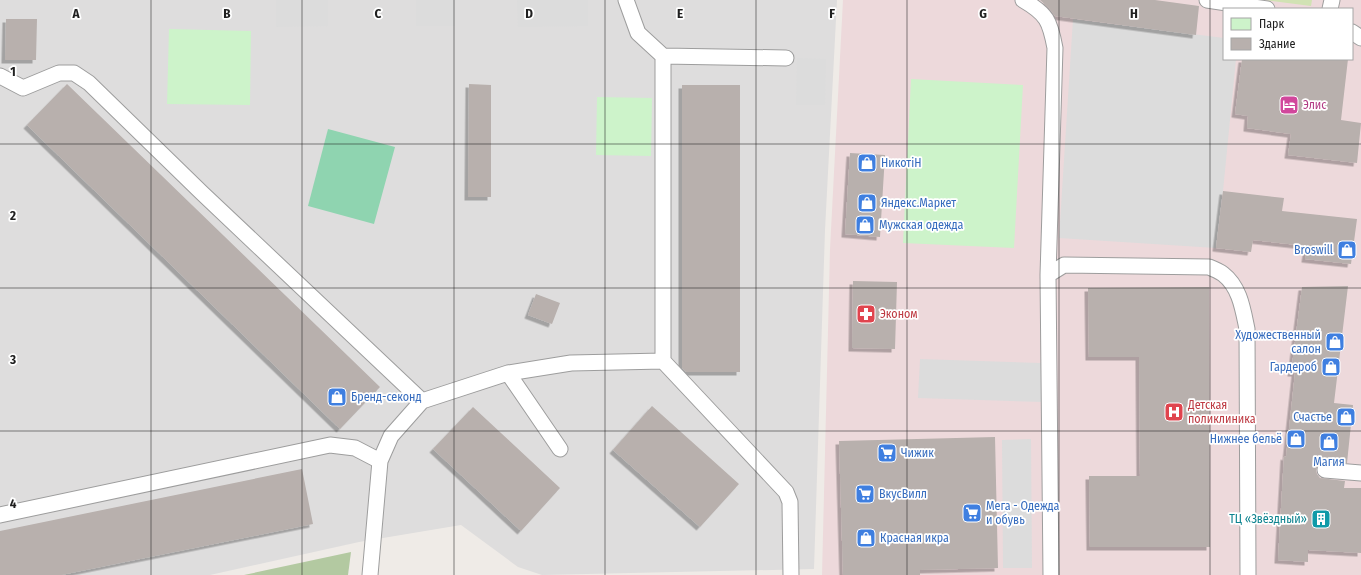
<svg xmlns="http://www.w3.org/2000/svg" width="1361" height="575" viewBox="0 0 1361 575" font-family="'Fira Sans Condensed',sans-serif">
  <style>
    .residential { fill: #dedddd }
    .commercial { fill: #edd9db; fill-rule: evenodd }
    .grass { fill: #d1e2b4 }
    .forest { fill: #b3c9a1 }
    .park { fill: #cdf3ca }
    .pitch { fill: #8fd4b0 }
    .parking { fill: #dcdcdc }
    .building { fill: #b8b0ad; filter: url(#shadow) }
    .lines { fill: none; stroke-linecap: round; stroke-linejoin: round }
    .lane-casing { stroke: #9d9d9d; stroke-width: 17 }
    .lane { stroke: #fff; stroke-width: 15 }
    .grid { fill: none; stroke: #202020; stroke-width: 1; stroke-opacity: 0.55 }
    .labels { text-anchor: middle; stroke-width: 3.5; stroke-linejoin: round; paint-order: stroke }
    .hotel-label { font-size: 12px; fill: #b23c85; stroke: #fff; text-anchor: start }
    .shop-label { font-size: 12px; fill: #366cbe; stroke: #fff; text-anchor: start }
    .health-label { font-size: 12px; fill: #be3a42; stroke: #fff; text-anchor: start }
    .culture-label { font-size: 12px; fill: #0d838f; stroke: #fff; text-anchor: end }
    .grid-label { font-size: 13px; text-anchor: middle; font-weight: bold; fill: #202020; stroke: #fff; stroke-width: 3.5; stroke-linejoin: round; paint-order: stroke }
  </style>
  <defs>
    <filter id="shadow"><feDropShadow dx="-3.5" dy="3.5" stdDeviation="0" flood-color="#0004"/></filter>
  </defs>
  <rect width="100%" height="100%" fill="#efebe7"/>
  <path class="residential" d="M0 0H837L825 230 814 569 542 575 518 567 461 525 359 542 210 575H0Z"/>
  <path class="commercial" d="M843 0H1361V575H822L830 249ZM1224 9H1352V59H1224Z"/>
  <path class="grass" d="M1264 0H1312L1311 6Z"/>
  <path class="forest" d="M351 552 348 575H244Z"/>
  <path class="park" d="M169 29 251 31 250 105 167 104Z
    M911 79 1023 85 1014 248 903 243Z
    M597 97 652 98 651 156 596 155Z"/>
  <path class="pitch" d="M328 129 395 147 374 224 308 206Z"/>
  <path class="parking" d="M276 0H328V26L276 27Z
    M416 0H455V26H416Z
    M517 0H588V26L518 27Z
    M1073 19 1224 38V59H1236L1223 191 1216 248 1059 238Z
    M797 58 826 59 825 105H796Z
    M920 359 1041 363 1043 402 918 398Z
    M1031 439 1032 568H1003L1002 440Z"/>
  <path class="building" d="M1040 0H1155L1199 6 1196 35 1055 16 1049 8Z
    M6 19H37L36 60H5Z
    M1242 59H1348L1341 120 1361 123 1357 163 1288 155 1291 134 1247 128 1248 116 1235 114Z
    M67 84 380 387 340 429 27 125Z
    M469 84 491 85V197H468Z
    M682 85H740V372H686L682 368Z
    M850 153 885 155 880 237 845 234Z
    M1223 191 1284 198 1282 211 1357 219 1351 264 1305 259 1307 246 1253 240 1251 252 1216 248Z
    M853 281 897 282 895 349 852 348Z
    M1348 286 1334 403 1353 405 1347 463 1322 462 1318 465 1316 470 1317 474 1320 478 1345 481 1344 488H1361V553L1308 550V562L1278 560 1284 456 1286 457 1295 373H1291L1302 287Z
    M1209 287 1210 547H1090L1089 476H1140L1139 357H1089L1088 288Z
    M536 294 560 303 552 324 528 315Z
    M652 406 739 484 700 527 613 450Z
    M473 407 560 488 521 531 433 449Z
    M995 437 998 568 920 570V575H843L839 441Z
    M302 469 313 524 61 575H0V531Z"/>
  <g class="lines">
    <g class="lane-casing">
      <path id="lane" d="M626 0 638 33 663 56V361L786 492 790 502 791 575
        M1023 0C1047 14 1050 21 1055 48L1048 275
        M1207 0 1267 9
        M1330 9 1332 0
        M1352 32 1361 38
        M663 56 786 58
        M0 76 23 88 59 73H74L89 83 202 193 422 401
        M508 373 560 449
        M1325 470 1361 473
        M0 515 330 445 355 448 380 461
        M370 575 380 461 391 436 422 401 508 373 571 363 663 361
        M1051 575 1048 275 1064 265 1209 267C1214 269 1219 271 1223 274 1240 287 1243 310 1247 329L1248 575"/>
    </g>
    <use href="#lane" class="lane"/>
  </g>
  <path class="grid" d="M151 0V575M302 0V575M454 0V575M605 0V575M756 0V575M907 0V575M1059 0V575M1210 0V575M0 144H1361M0 288H1361M0 431H1361"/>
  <defs>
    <g id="hotel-square" transform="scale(1)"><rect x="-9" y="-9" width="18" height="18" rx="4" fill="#d1479c" stroke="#fff"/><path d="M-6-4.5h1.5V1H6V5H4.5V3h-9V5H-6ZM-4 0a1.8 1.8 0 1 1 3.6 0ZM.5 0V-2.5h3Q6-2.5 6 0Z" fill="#fff"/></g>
    <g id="shop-square" transform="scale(1)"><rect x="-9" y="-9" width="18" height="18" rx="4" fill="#3f7fe0" stroke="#fff"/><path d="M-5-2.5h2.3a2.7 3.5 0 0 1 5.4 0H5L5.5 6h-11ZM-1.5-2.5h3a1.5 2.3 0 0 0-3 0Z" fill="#fff"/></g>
    <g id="pharmacy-square" transform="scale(1)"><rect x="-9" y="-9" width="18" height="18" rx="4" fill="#e0444e" stroke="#fff"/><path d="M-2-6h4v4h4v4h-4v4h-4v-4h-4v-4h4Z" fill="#fff"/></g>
    <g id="hospital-square" transform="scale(1)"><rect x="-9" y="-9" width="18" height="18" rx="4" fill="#e0444e" stroke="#fff"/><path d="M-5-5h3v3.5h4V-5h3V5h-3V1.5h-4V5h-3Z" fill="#fff"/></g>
    <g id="supermarket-square" transform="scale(1)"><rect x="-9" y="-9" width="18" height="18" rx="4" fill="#3f7fe0" stroke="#fff"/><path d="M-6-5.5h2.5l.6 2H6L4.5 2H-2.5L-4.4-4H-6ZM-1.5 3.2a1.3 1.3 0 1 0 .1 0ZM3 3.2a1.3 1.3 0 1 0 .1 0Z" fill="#fff"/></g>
    <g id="building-square" transform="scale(1)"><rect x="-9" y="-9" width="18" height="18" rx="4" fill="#0f9aa8" stroke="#fff"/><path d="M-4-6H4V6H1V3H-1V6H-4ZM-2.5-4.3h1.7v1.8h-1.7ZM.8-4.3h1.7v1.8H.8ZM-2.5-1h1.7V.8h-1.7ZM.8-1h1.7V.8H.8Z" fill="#fff"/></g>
  </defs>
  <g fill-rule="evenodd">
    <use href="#hotel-square" x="1289" y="105"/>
    <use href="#shop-square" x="867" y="163"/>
    <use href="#shop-square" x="867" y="203"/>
    <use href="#shop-square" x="865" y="225"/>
    <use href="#shop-square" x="1347" y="250"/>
    <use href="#pharmacy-square" x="866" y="314"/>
    <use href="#shop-square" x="1335" y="342"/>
    <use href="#shop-square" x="1331" y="367"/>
    <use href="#shop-square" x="337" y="397"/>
    <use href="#hospital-square" x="1174" y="412"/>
    <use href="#shop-square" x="1346" y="417"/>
    <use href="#shop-square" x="1296" y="439"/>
    <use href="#shop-square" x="1329" y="442"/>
    <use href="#supermarket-square" x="887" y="453"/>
    <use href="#supermarket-square" x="865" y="494"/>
    <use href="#supermarket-square" x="972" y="513"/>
    <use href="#building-square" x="1321" y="519"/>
    <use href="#shop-square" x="866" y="538"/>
  </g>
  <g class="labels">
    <g class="hotel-label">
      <text x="1303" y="109">Элис</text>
    </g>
    <g class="shop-label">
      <text x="881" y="167">НикотiН</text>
      <text x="881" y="207">Яндекс.Маркет</text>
      <text x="879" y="229">Мужская одежда</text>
      <text x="1333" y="254" text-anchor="end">Broswill</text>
      <text x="1321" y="339" text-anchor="end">Художественный<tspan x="1321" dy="14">салон</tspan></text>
      <text x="1317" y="371" text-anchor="end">Гардероб</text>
      <text x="351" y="401">Бренд-секонд</text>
      <text x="1332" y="421" text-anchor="end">Счастье</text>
      <text x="1282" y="443" text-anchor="end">Нижнее бельё</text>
      <text x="901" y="457">Чижик</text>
      <text x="1329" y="466" text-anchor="middle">Магия</text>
      <text x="879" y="498">ВкусВилл</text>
      <text x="986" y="510">Мега - Одежда<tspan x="986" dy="14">и обувь</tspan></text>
      <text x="880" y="542">Красная икра</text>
    </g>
    <g class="health-label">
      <text x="880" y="318">Эконом</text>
      <text x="1188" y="409">Детская<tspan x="1188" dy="14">поликлиника</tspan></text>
    </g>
    <g class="culture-label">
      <text x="1307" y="523">ТЦ «Звёздный»</text>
    </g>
  </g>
  <g class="grid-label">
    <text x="76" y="18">A</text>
    <text x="227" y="18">B</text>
    <text x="378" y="18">C</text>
    <text x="529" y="18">D</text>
    <text x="680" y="18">E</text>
    <text x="832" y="18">F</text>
    <text x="983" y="18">G</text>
    <text x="1134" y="18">H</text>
    <text x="13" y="76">1</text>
    <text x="13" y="220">2</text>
    <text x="13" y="364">3</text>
    <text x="13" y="508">4</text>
  </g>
  <rect x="1223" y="8" width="130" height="52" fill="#ffffff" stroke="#a6a6a6"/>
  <rect x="1231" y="18" width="20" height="12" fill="#cdf3ca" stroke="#a6a6a6"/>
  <text x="1259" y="28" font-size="12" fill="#202020">Парк</text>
  <rect x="1231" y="38" width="20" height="12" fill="#b8b0ad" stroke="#a6a6a6"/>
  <text x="1259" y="48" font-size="12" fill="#202020">Здание</text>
</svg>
